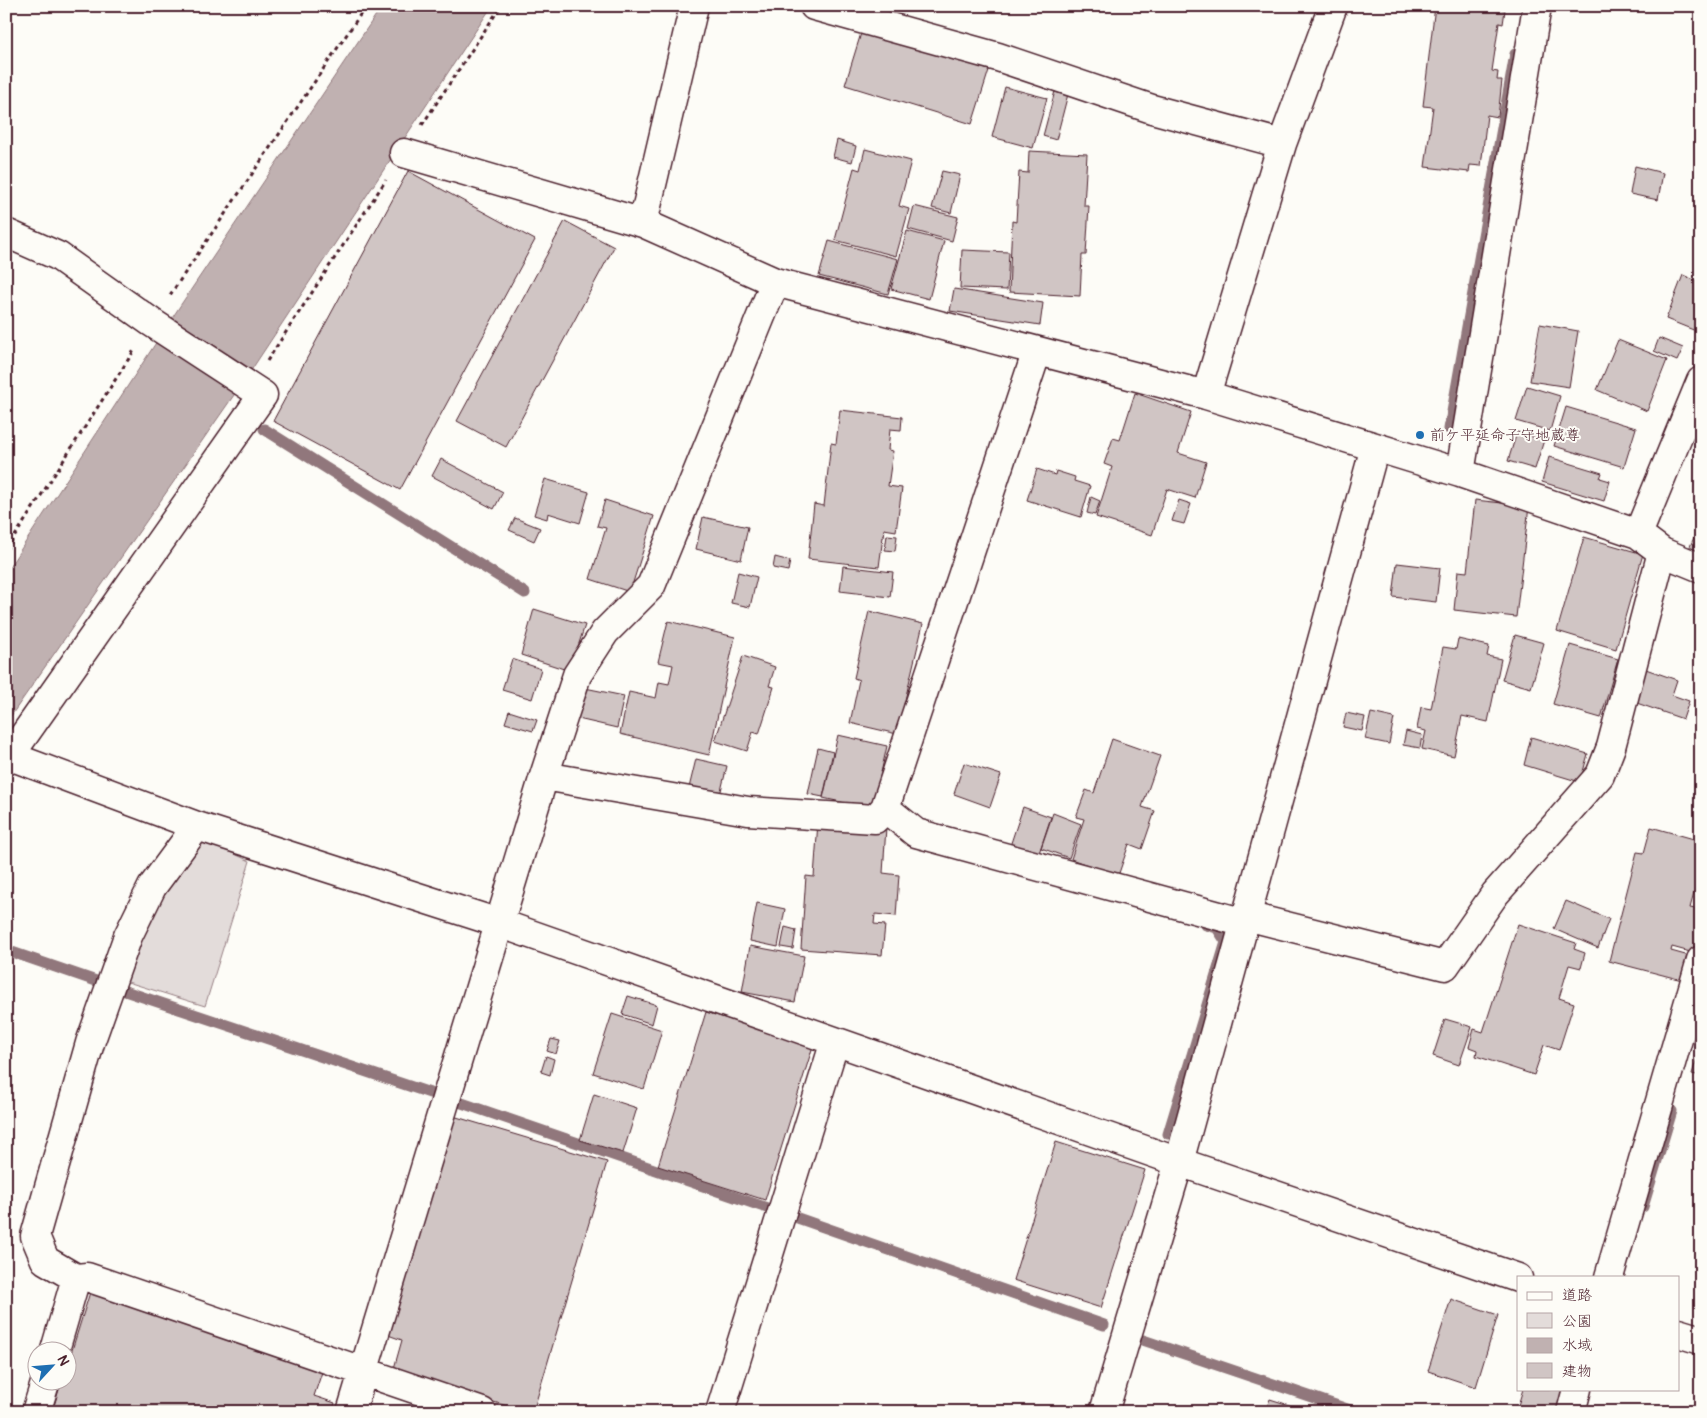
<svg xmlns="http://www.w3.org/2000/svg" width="1707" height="1418" viewBox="0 0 1707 1418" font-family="Pangolin,'Klee One',sans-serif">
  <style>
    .green { fill: #e3dcda; stroke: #967e82 }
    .water { fill: #c0b1b1; stroke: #91777b }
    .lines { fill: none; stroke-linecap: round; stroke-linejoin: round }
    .stream { stroke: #91777b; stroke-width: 11 }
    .building { fill: #d0c5c4; stroke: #4a1f2b }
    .street-casing { stroke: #4a1f2b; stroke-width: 31 }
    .path { stroke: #4a1f2b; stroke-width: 3; stroke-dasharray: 4 4; stroke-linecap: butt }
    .street { stroke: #fdfcf7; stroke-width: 28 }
    .poi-dot { fill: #1f6fb2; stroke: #fdfcf7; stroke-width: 2 }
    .labels { text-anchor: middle; stroke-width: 4; stroke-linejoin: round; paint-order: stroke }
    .poi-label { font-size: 15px; fill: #4a1f2b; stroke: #fdfcf7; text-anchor: start }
  </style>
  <rect width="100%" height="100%" fill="#fdfcf7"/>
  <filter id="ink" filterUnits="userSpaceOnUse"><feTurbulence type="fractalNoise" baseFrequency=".02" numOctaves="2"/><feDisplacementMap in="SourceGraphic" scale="10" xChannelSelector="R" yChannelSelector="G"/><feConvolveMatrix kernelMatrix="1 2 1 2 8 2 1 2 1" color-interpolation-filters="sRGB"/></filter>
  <g filter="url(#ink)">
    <path class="green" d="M201 839 250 861 205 1006 121 980 163 889Z"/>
    <path class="water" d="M382 6H492L250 372 6 723V572L182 303Z"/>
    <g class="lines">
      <path class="stream" d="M264 429 525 593
        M1449 429 1515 54
        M6 950 102 983
        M125 991 430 1093
        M456 1101 767 1208
        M1168 1134 1226 942 1217 928 1206 925
        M1643 1207 1672 1111
        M789 1215 1104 1325
        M1143 1340 1356 1412"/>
    </g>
    <path class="building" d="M1435 6H1474L1505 10 1503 24 1499 23 1492 71 1498 72 1497 80H1502L1498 117 1487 115 1481 166 1470 165 1469 172 1425 167 1433 107 1423 106Z
      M862 30 989 70 972 124 845 85Z
      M1005 87 1047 98 1033 148 992 137Z
      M1055 91 1068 94 1056 140 1043 136Z
      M837 140 856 146 852 162 833 157Z
      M865 149 911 161 899 206 909 209 896 256 835 240 854 168 860 170Z
      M1029 151 1087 154 1084 206H1089L1086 255H1082L1080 296 1009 292 1012 221 1016 222 1019 172 1028 173Z
      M1635 166 1663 173 1658 200 1630 194Z
      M408 171 535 240 400 490 273 421Z
      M942 171 960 175 951 213 932 208Z
      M914 206 958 217 952 241 908 229Z
      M565 221 614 247 506 447 457 421Z
      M907 231 944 241 929 299 891 289Z
      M829 241 898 259 888 294 819 276Z
      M962 250 1009 252 1007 290 960 288Z
      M1683 275 1701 283V333L1666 319Z
      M954 289 1043 303 1040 325 950 311Z
      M1540 324 1578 331 1569 387 1530 381Z
      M1659 338 1683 348 1677 361 1654 351Z
      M1618 340 1667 360 1647 411 1597 390Z
      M1527 386 1560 396 1550 431 1516 421Z
      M1135 393 1191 412 1178 453 1206 462 1195 498 1167 489 1152 535 1096 517 1112 467 1104 464 1113 438 1120 440Z
      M1566 407 1636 428 1624 467 1554 446Z
      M840 410 902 417 901 430 890 429 888 450 893 451 888 486 902 488 896 531 884 529 879 567 808 559 814 504 824 506 831 443 836 444Z
      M1517 432 1544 440 1535 469 1508 461Z
      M1549 457 1602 473 1600 478 1610 481 1604 501 1542 482Z
      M441 459 503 492 494 509 432 476Z
      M1037 469 1055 475 1056 471 1075 477 1074 481 1090 486 1081 517 1027 500Z
      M545 479 589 492 580 523 548 513 547 519 534 515Z
      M1091 497 1100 501 1095 515 1087 513Z
      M605 500 654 516 630 592 590 579 606 528 597 526Z
      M1179 500 1191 504 1184 524 1172 521Z
      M1475 500 1529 506 1516 617 1454 610 1458 571 1467 572Z
      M703 517 748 527 741 560 696 549Z
      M515 518 540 528 534 541 509 530Z
      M1700 524 1701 525V557L1688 551Z
      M887 535 897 536 895 551 885 550Z
      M1584 537 1643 554 1616 649 1557 631Z
      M775 557 790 561 788 571 773 568Z
      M1397 563 1440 568 1436 602 1393 597Z
      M843 566 893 572 890 597 840 591Z
      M738 572 757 577 750 607 731 603Z
      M534 609 585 625 570 671 521 655Z
      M869 611 923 624 897 734 850 723 859 680 854 678Z
      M668 621 735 637 709 755 620 734 629 692 656 698 659 682 669 684 673 665 658 662Z
      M1515 635 1544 643 1531 688 1502 680Z
      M1458 639 1489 646 1487 656 1501 659 1488 722 1462 716 1454 756 1422 749 1426 731 1417 729 1421 707 1431 709 1443 647 1456 649Z
      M1570 645 1618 659 1601 718 1553 704Z
      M743 656 775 667 769 686 774 687 759 734 753 732 747 751 715 741Z
      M512 659 541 669 532 699 502 690Z
      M1640 667 1677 680 1672 695 1689 701 1683 719 1628 700Z
      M585 688 624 696 617 728 578 719Z
      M509 711 537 720 533 731 505 723Z
      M1346 713 1365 717 1362 731 1343 727Z
      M1371 713 1394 718 1389 744 1365 739Z
      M1406 731 1422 735 1420 748 1403 745Z
      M838 735 887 746 873 809 823 798Z
      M1531 737 1588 754 1580 782 1524 765Z
      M1112 739 1160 756 1142 807 1155 811 1142 849 1129 844 1118 876 1071 859 1084 819 1076 817 1086 790 1094 793Z
      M818 748 833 752 823 797 808 794Z
      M696 759 727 766 719 799 688 792Z
      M964 763 1001 775 990 807 954 794Z
      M1023 807 1051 817 1038 856 1010 846Z
      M1053 813 1081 824 1069 858 1041 848Z
      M818 822 886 827 883 873 899 875 896 916 875 914 874 924 885 925 882 955 801 949 806 876 814 877Z
      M1651 827 1701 841V868L1690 908 1701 910V928L1694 953 1672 947 1671 951 1689 956 1682 980 1609 961 1637 852 1644 853Z
      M1566 901 1609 919 1598 948 1554 929Z
      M757 903 785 909 778 947 750 941Z
      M1518 924 1576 943 1574 949 1585 953 1581 968 1569 965 1559 998 1574 1003 1559 1050 1544 1045 1534 1075 1476 1056 1477 1050 1469 1047 1474 1029 1483 1032Z
      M785 927 796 930 793 949 781 947Z
      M750 946 804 956 795 1002 742 992Z
      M628 996 657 1005 652 1024 622 1014Z
      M706 1012 813 1046 765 1200 658 1166Z
      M612 1014 662 1030 644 1089 593 1073Z
      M1445 1019 1472 1027 1459 1065 1433 1056Z
      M551 1039 560 1041 556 1054 547 1051Z
      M1701 1045V1076L1692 1074Z
      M546 1056 554 1059 550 1075 541 1072Z
      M594 1094 637 1108 623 1153 580 1140Z
      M453 1116 607 1162 533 1412H527L393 1372 402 1340 388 1335Z
      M1056 1142 1145 1170 1101 1308 1013 1280Z
      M91 1289 325 1363 314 1396 335 1403 332 1412H52L62 1380H68V1363Z
      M1451 1299 1498 1315 1476 1387 1428 1371Z
      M1523 1389H1563L1556 1412H1516Z
      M1270 1399 1311 1412H1265Z"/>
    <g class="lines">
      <g class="street-casing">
        <path id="street" d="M814 6 998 57 1152 109 1282 144
          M404 153 643 223 775 282
          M643 223 694 6
          M6 233 58 256 151 322 263 395 6 761
          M1037 351 885 808 916 833 1245 923
          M1206 395 1282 144 1333 6
          M1460 473 1537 6
          M1638 534 1701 381
          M10 756 197 826 499 923 1179 1162 1518 1278
          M544 776 748 811 875 819 885 808
          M1246 916 1445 966 1495 894 1600 775 1611 747 1662 552
          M1609 1277 1701 960
          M76 1278 87 1277 482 1412
          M1678 1333 1701 1340
          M55 1350 76 1278 45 1260 35 1236 90 1043 128 936 152 887 197 826
          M36 1412 46 1380
          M351 1412 544 776 577 675 605 632 651 586 775 282 1206 395 1460 473 1638 534 1662 552 1701 568
          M720 1412 835 1041
          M1104 1412 1179 1162 1375 447
          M1571 1412 1577 1389"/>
      </g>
      <path class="path" d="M422 125 501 6
        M170 295 366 6
        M267 361 386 180
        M6 550 135 349"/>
      <use href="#street" class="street"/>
    </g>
  </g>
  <circle class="poi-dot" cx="1420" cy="435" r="5"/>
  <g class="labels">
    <g class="poi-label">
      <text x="1430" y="440">前ケ平延命子守地蔵尊</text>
    </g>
  </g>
  <rect width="1707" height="1418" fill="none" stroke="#fdfcf7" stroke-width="25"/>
  <rect x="12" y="12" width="1682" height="1393" fill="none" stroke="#4a1f2b" stroke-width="2" filter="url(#ink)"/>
  <rect x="1517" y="1276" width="162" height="115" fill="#fdfcf7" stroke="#b5a4a5"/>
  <rect x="1527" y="1292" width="25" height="8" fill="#fdfcf7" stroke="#b5a4a5"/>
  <text x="1562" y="1300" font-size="15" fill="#4a1f2b">道路</text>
  <rect x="1527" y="1313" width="25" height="15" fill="#e3dcda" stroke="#b5a4a5"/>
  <text x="1562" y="1326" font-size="15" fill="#4a1f2b">公園</text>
  <rect x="1527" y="1338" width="25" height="15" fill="#c0b1b1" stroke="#b5a4a5"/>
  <text x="1562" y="1350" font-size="15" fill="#4a1f2b">水域</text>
  <rect x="1527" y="1363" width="25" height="15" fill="#d0c5c4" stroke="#b5a4a5"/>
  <text x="1562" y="1376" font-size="15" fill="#4a1f2b">建物</text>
  <g transform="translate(52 1366) rotate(64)"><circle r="24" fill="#fdfcf7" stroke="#b5a4a5"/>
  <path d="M0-4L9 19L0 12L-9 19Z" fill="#1f6fb2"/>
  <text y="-8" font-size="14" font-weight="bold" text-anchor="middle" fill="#4a1f2b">N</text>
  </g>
</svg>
